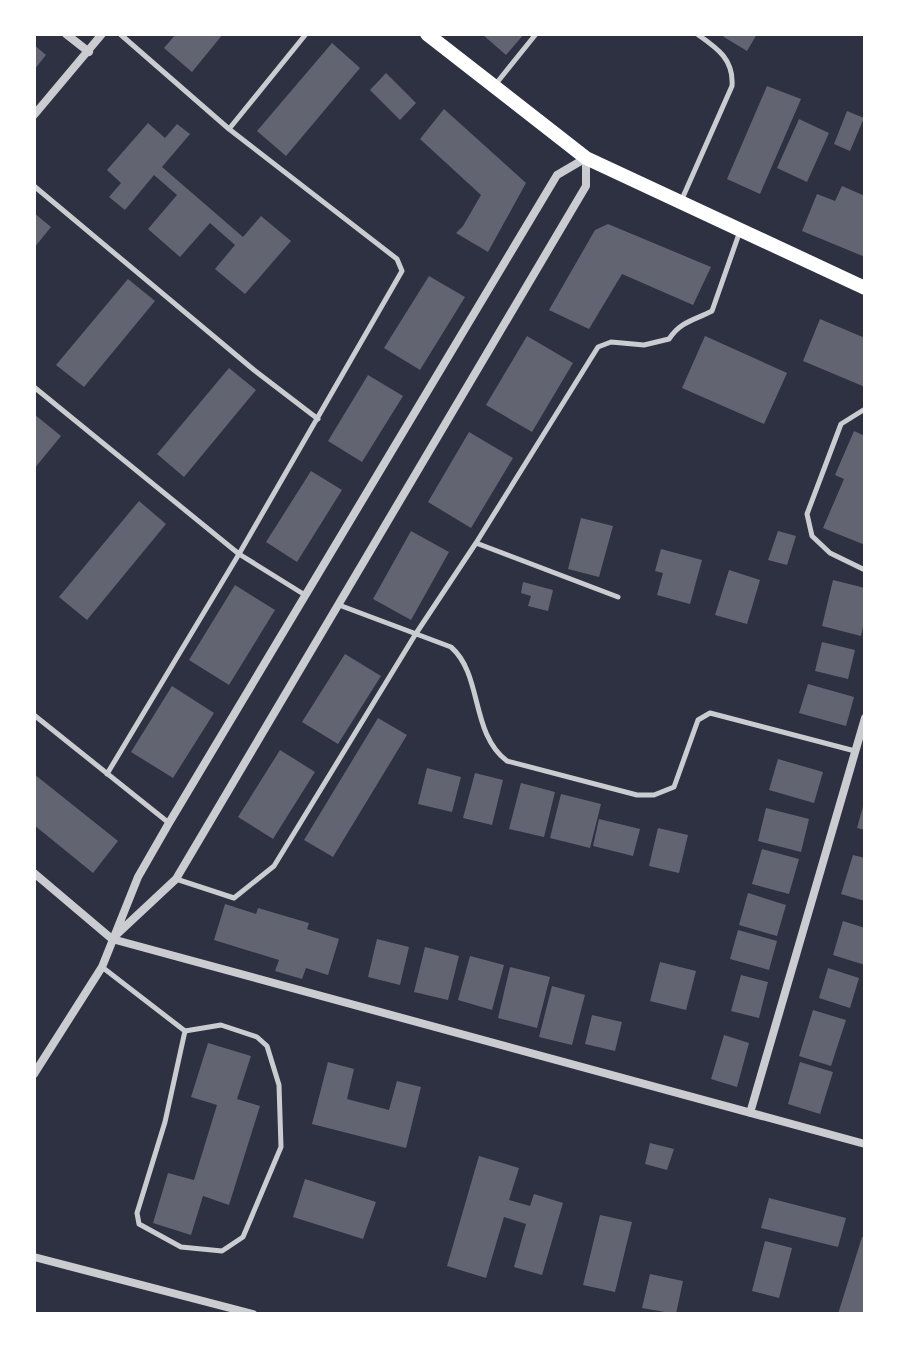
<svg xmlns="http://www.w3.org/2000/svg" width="899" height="1348" viewBox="0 0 899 1348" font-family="'Titillium Web',sans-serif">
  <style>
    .building { fill: #626471 }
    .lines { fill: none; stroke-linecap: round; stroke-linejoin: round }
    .service { stroke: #caccd0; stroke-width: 5 }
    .minor { stroke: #caccd0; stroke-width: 8 }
    .secondary { stroke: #fff; stroke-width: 14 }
  </style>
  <rect width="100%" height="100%" fill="#2d3142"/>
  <path class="building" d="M176 34H223L192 72 164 48Z
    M482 34H524L506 55Z
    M719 34H757L747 51Z
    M332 43 360 68 286 156 257 131Z
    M34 45 46 55 34 70Z
    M386 73 416 103 400 120 370 90Z
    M767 86 801 99 760 194 727 179Z
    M444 109 526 183 488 252 456 233 463 226 481 195 420 139Z
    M847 111 864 118 850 151 834 144Z
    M799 119 829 133 807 182 777 168Z
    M148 123 165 138 177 124 190 134 162 167 243 237 261 216 291 241 245 294 215 269 235 245 210 223 180 257 148 229 177 195 154 175 125 210 109 197 121 183 107 170Z
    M842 186 865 196V257L802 231 817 194 835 201Z
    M34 213 51 227 34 248Z
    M608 224 711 267 693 305 622 274 589 329 549 310 595 230Z
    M429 276 465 297 420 370 384 348Z
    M128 279 155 301 84 387 56 365Z
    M820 319 865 338V387L803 361Z
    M527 336 573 363 532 432 486 405Z
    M705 336 787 373 764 424 682 388Z
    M229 368 256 390 184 477 157 454Z
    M368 375 403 396 362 462 328 441Z
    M34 414 61 436 34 469Z
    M854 431 865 436V545L823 528 844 479 835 475Z
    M469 432 513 458 471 528 428 502Z
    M311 471 342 490 297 562 266 542Z
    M139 501 166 524 87 620 59 597Z
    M581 518 613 526 599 577 568 569Z
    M411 531 449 552 411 620 373 599Z
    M778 531 796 536 787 565 768 560Z
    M661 549 702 560 690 604 657 595 663 573 655 571Z
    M729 570 760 580 747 624 715 615Z
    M833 580 865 588V618L861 636 822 626Z
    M523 582 553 590 548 611 528 606 531 596 521 593Z
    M235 585 275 610 229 685 189 660Z
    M822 642 855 650 848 679 815 671Z
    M345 654 381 676 338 744 302 722Z
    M808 684 854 697 846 726 799 713Z
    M172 686 214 713 173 778 131 752Z
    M378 718 407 735 333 857 304 840Z
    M280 750 315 772 273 839 238 817Z
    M778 759 823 772 814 803 769 790Z
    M427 768 461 777 452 812 418 804Z
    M475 773 503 780 492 825 463 818Z
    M34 774 118 841 93 873 34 825Z
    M521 783 555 792 544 837 509 829Z
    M561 794 601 804 590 848 550 838Z
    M864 803H865V830L857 828Z
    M766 808 809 819 801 852 758 841Z
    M599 819 640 829 633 856 593 846Z
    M658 828 688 835 679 873 649 866Z
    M762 849 799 859 789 894 752 884Z
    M853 855 865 858V901L841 894Z
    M748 893 786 905 777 936 739 925Z
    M225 904 256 914 258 908 309 923 307 929 339 939 328 975 306 968 302 979 275 971 279 960 214 940Z
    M843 921 865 928V965L833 955Z
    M738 930 777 941 769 970 730 959Z
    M377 939 409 947 400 985 368 977Z
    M425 947 459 956 448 1000 414 992Z
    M470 956 504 965 492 1010 458 1000Z
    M660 962 696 971 686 1010 650 1001Z
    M510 967 550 977 537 1028 498 1018Z
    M828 968 859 978 850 1008 819 998Z
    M741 975 768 982 759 1018 731 1011Z
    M552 986 585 995 572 1045 539 1037Z
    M813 1010 846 1020 831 1066 799 1056Z
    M592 1015 622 1022 615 1051 585 1044Z
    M724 1035 749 1043 737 1087 711 1079Z
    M208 1043 251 1056 237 1099 260 1106 229 1205 203 1196 191 1235 153 1223 168 1173 194 1180 217 1105 191 1097Z
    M328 1062 354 1069 347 1099 389 1110 397 1081 421 1087 406 1148 312 1124Z
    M800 1062 833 1072 820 1114 788 1104Z
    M650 1143 674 1149 667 1170 645 1164Z
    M479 1156 519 1168 509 1200 530 1206 534 1194 563 1203 542 1275 514 1267 526 1224 504 1217 486 1278 447 1266Z
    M305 1179 376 1202 363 1239 293 1217Z
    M769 1198 846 1218 838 1247 761 1228Z
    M600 1215 632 1222 615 1292 583 1285Z
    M862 1237H865V1314H838Z
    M765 1241 792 1248 779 1298 752 1291Z
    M650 1274 683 1281 676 1314 642 1308Z"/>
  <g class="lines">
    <path class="service" d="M495 85 536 34
      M229 129 306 34
      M34 186 254 370 318 419
      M682 199 732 86C734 59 717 48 697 34
      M34 387 239 554 305 595
      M865 409 841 424 807 514 812 536 830 553 865 570
      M476 543 618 597
      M339 605 451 647C483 675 470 733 507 761L637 795H654L674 787 698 720 710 713 855 751
      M34 715 169 823
      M107 774 239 554 402 271 397 259 229 129 120 34
      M176 879 234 898 274 866 415 635 476 543 598 347 611 342 644 345 669 339C681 321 695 320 712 311L740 231
      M102 967 185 1031 165 1122 137 1213 139 1224 181 1247 222 1251 243 1237 281 1147 279 1085 267 1046 257 1037 221 1025 185 1031"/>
    <path class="minor" d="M66 34 89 52
      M34 115 102 34
      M34 873 112 939 865 1144
      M115 936 176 879 586 186V158
      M34 1074 102 967 138 877 169 823 557 175 586 158
      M750 1113 865 718
      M34 1257 253 1314"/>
    <path class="secondary" d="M427 34 586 158 865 288"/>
  </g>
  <rect width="899" height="1348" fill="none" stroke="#ffffff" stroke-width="72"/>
</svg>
